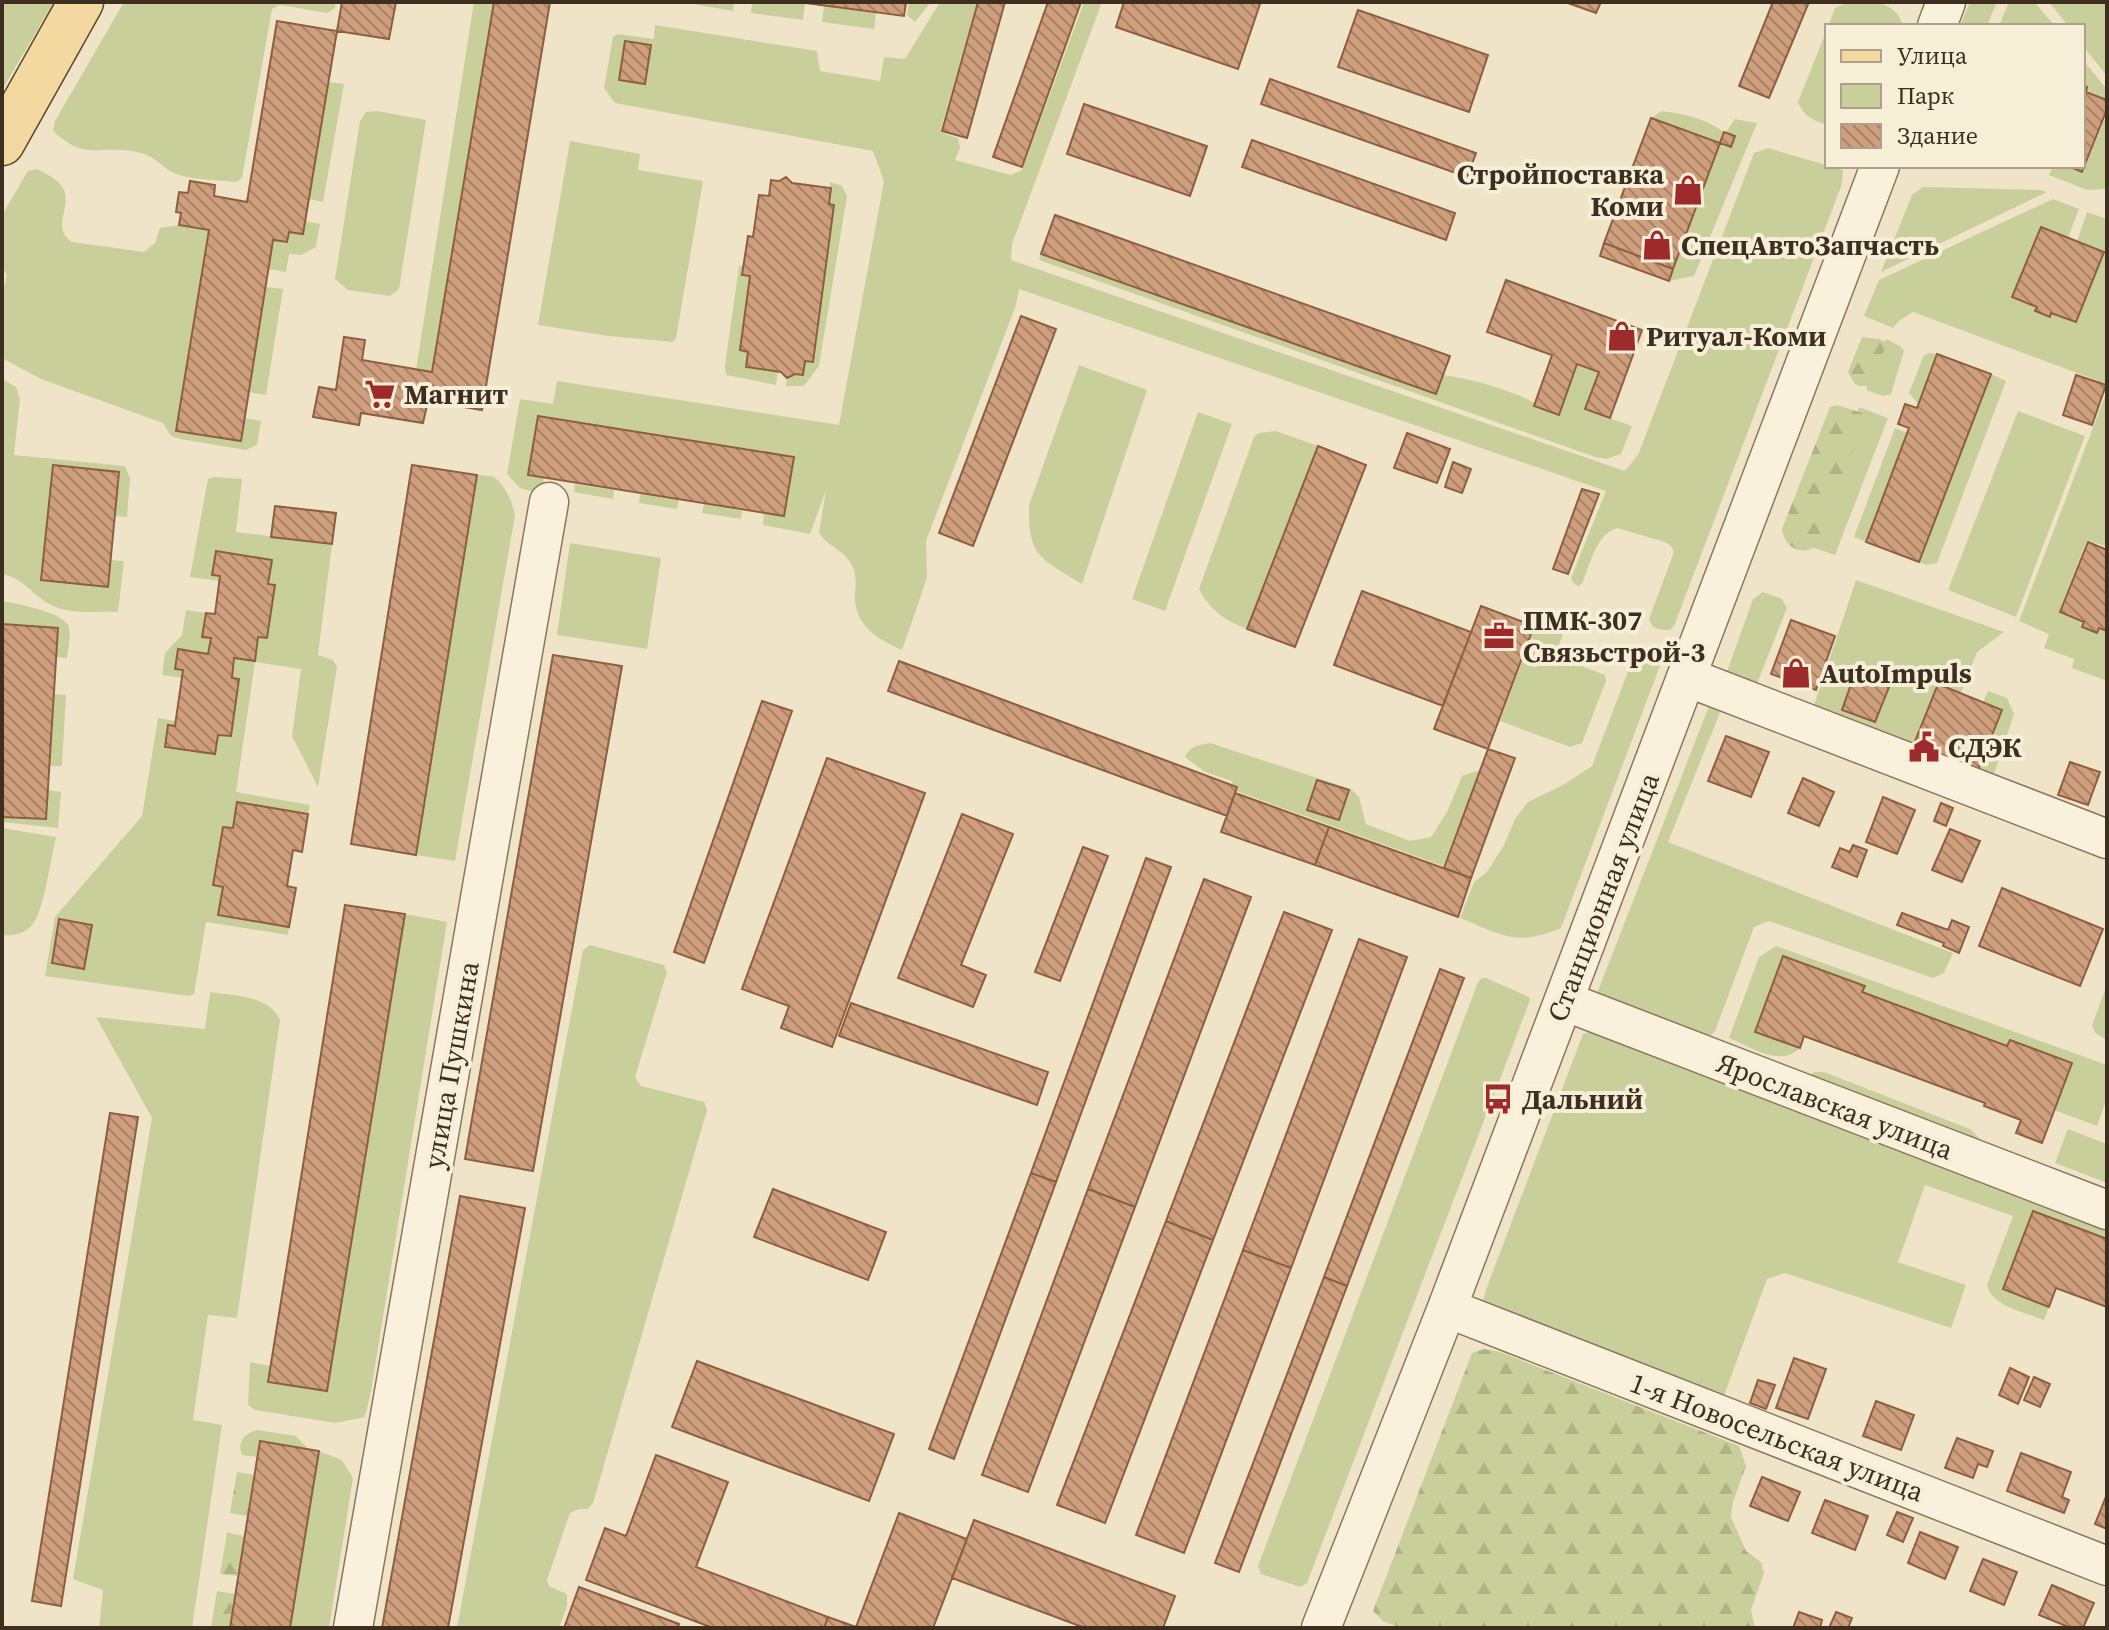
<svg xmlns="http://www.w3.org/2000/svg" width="2109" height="1630" viewBox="0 0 2109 1630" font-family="'Source Serif 4',serif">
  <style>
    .green { fill: #c9cf9b }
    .forest { fill: url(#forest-firs) }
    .building { fill: url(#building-back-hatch); stroke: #8d5f41; stroke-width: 2 }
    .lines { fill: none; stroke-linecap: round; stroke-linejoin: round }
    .minor-casing { stroke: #8d765c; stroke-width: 41 }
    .major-casing { stroke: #5b4430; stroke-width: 47 }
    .minor { stroke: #faf1dc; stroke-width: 38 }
    .major { stroke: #f3d9a0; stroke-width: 44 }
    .labels { text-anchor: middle; stroke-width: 8; stroke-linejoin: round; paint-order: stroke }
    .poi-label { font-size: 28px; font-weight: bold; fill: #3d2e20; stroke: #f7eed8; text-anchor: start }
    .street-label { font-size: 28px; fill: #3d2e20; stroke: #f7eed8 }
  </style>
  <defs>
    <pattern id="forest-firs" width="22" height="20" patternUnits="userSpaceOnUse" patternTransform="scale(2)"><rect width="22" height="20" fill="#c9cf9b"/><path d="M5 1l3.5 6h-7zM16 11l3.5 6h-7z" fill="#aeb285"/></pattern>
    <pattern id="building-back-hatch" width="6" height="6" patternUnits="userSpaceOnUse" patternTransform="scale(2)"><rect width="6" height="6" fill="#cf9f7d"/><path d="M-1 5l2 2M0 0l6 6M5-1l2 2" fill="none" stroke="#a98266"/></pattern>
  </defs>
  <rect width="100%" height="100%" fill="#f0e4c8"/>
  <path class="green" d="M2 2H54L2 90Z
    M124 2H336L335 8 327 13 280 5 272 9 242 178 237 182C220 180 188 180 174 173 159 166 157 156 136 152 98 144 88 163 53 131L55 121Z
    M474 2H494L432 372 416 370Z
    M682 2H734L733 11Z
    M752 2 805 4 803 20 751 13Z
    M909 2H931L915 22 907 15Z
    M940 2H977L940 132 958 138 960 148 955 160 1011 175 1022 170 1084 2H1102L1012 244 1011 260 1625 471 1638 455 1754 153 1768 148 1843 170 1842 184 1674 626 1670 630C1661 630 1652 630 1649 619L1674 552 1671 546 1665 542 1617 528C1596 534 1590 565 1582 584L1578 586 1573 583 1571 578 1606 491 1019 289 1016 305 926 541 927 578 902 650C879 640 855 626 855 598 855 585 858 574 850 562 842 549 825 545 819 532L826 490 810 534 763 525 764 513 784 516 793 457 538 416 528 474 544 477 542 494 520 488 507 474 520 399 553 404 557 381 839 425 884 181 873 151 615 103 604 88 613 37 618 34 654 39 655 25 817 51 820 71 880 81 884 57 905 59Z
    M1849 2C1873 2 1896 0 1903 26H1828L1835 8Z
    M1970 2H1997L1987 26H1960Z
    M2009 2H2034L2055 26H1999Z
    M2049 2H2107V76L2083 46V26H2068Z
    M824 6 876 13 874 29 822 22Z
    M1827 29V125C1813 120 1804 117 1798 102Z
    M2083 60 2106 88 2107 99 2083 89Z
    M329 82 344 84 323 202 309 199Z
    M377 111 426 120 399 289 390 296 348 290 335 279 360 121 366 112Z
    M1662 111C1685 114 1705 118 1724 132L1720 143 1730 147 1735 136 1726 132 1735 119 1757 123 1694 276 1669 281 1719 143 1651 118Z
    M2107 113V189L2087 190 2049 175 2053 166H2065L2083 173Z
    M570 141 640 154 638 170 703 181 676 338 673 342 609 336 538 325Z
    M37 169C46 174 58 179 63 188 73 206 50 228 72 242L144 252 155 243 160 228 179 225 209 230 176 430 240 441 244 418 261 421 257 445 246 450 180 439 171 436 163 423 41 379 2 358V295L7 275 2 267V215L28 171Z
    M830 182 842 186 847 196 819 366 804 386H786L787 378 805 361 813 362Z
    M1923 187 2040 190 2047 192 1881 272 1912 195Z
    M2053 199 2079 209 2068 238 2041 227 2012 297 2037 307 2035 312 2049 317 2051 313 2076 322 2104 253 2077 241 2087 212 2107 219V384L1913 312 1899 321 1893 328 1864 316 1879 280Z
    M305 221 320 224 316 247 301 255 289 254 286 272 268 269 273 240 287 242 289 232 303 234Z
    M1041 254 1435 394 1443 375C1475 380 1506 388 1535 403L1534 407 1559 415 1577 364 1599 372 1586 410 1632 426 1621 454 1606 459 1595 457 1039 260Z
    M739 266H744L750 276 740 350 748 352 746 367 778 371 776 385 726 375 725 365Z
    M266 287 283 289 266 395 249 392Z
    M1886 339 1900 346 1904 351 1891 394 1883 396 1866 390Z
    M1929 353 1937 354 1918 404 1909 393 1924 355Z
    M1079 365 1147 390 1082 584C1041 558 1028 558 1029 505Z
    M1991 374 2006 381 1937 563 1926 565 1919 562Z
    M2 379 16 387 20 399 14 455 125 466 130 478 127 517 115 516 119 472 53 465 41 580 107 587 111 560 124 561 118 612C97 611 67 615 49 604 30 593 25 579 2 574Z
    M2107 391V547L2087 540 2059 611 2084 622 2082 627 2107 631V681L2072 668 2074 659 2044 648 2049 634 2019 621Z
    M1859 407 1888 418 1835 555 1808 546Z
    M2018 411 2085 436 2016 617 1948 590Z
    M1198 412 1232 424 1165 611 1132 599Z
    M1895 428 1907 433 1866 542 1854 537Z
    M1276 431 1318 446 1247 629C1224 620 1211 611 1199 589L1254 437 1259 433Z
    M477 475 493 476C506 487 511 498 515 515L455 861 416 855Z
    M214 477 242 479 236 532 332 544 318 655 333 660 337 667 318 787 292 736 301 669 255 662 236 792 310 805 308 814 237 802 233 828 223 827 213 884 223 887 219 915 289 927 288 935 206 922 194 994 189 996 45 976 55 917 142 816 158 718 176 721 175 726 169 725 215 754 218 735 231 736 239 679 232 678 234 658 255 661 258 637 267 638 275 585 268 584 272 560 212 575 220 576 219 581 190 577 208 479Z
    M575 484 614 490 613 499 574 492Z
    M640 494 679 500 677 509 639 503Z
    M704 504 742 511 741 519 702 513Z
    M570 543 661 558 647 649 557 635Z
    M1856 580 2004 632 1977 652 1961 693 1938 684 1910 754 1812 711Z
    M1763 592 1782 599 1787 608 1754 691 1724 680 1753 599Z
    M2 601C16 603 61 612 68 625 72 633 68 649 67 658L56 657 58 628 2 624Z
    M186 610 206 613 202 637 211 638 208 654 178 650 175 668 183 670 182 678 162 675 165 653 182 635Z
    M1549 617 1561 620 1565 628 1555 656 1605 675 1606 681 1582 743 1570 747 1500 721 1535 627 1543 630Z
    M1638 645C1650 646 1658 651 1661 663L1561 928C1516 947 1502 935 1460 918L1474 882 1487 872 1504 845 1515 819 1528 802 1563 785 1592 766Z
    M1988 691 2007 698 2014 714 1993 777 1978 770 2002 710 1983 702Z
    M54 694 66 695 62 766H49Z
    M1713 696 1723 705 1668 842 1953 953 1944 973 1933 978 1769 921 1754 927 1715 1031 1708 1038 1596 996Z
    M1210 743 1351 789 1359 797 1366 824 1410 841 1431 837 1447 812 1462 776 1480 770 1443 866 1233 790 1232 781 1205 772 1185 757C1189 746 1199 745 1210 743Z
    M48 790 61 792 58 828 2 822V817L46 819Z
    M2 828 56 837C51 857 44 912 32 925 25 934 13 936 2 935Z
    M405 914 447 922 371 1391 365 1417 336 1423 255 1410 248 1405 250 1362 270 1366 268 1382 327 1391Z
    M590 945 664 965 667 972 635 1077 641 1086 704 1102 707 1110 593 1503 588 1509H579L570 1513 547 1580 549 1586 567 1594V1606L559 1628H457L583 950Z
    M1776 946 2107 1065V1098L2097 1126 2054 1110 2071 1062 2010 1040 2007 1046 1862 992 1864 986 1784 956 1755 1032 1800 1048C1780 1068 1751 1047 1729 1038L1759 957Z
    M1482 978H1486L1527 996 1530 998 1529 1003 1307 1583 1300 1587 1261 1574 1258 1566 1478 982Z
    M2107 985V1040L2095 1033 2092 1025Z
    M210 992C235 996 269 995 280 1020L237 1318 208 1315 193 1420 222 1425 192 1628H99L103 1590 73 1579 152 1118 96 1017 205 1029Z
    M1594 1030 2107 1223V1239L2033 1211 2003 1289 2049 1307 2044 1320C2025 1312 1992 1307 1987 1285L2013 1216 1925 1185 1898 1262 1966 1285 1951 1328 1785 1273 1767 1279 1722 1401 1486 1312 1483 1300 1487 1287 1583 1034Z
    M1815 1072H1824L1970 1129 1983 1142 1809 1075Z
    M2068 1129 2107 1144V1183L2055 1163Z
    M257 1430 296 1436 308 1449 261 1441 258 1457 242 1455C237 1441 244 1434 257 1430Z
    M319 1451 342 1460 353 1478 329 1628H290Z"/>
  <path class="forest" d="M1862 337 1880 339 1887 343 1869 386H1859L1854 383 1848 372Z
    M1837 405 1862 413 1865 420 1818 544C1803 558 1784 548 1782 529L1830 407Z
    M1484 1349 1500 1352 1739 1446 1746 1466 1733 1502 1731 1517 1746 1551 1761 1562 1764 1573 1751 1610 1755 1628 1400 1627 1384 1622 1373 1611 1472 1353Z
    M237 1472 254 1475 247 1516 230 1513Z
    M227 1533 244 1536 238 1576 220 1574Z
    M217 1591 235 1594 229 1628H211Z"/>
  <path class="building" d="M342 2H396L389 39 337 31Z
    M494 2H550L482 410 428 401 423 423 361 413 359 425 313 417 319 387 336 390 344 337 365 340 362 360 432 372Z
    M798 2H906L904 16Z
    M978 2H1005L967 138 942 131Z
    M1048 2H1081L1022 167 993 157Z
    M1124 2H1253L1260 4 1238 69 1116 27Z
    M1565 2H1601L1596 13Z
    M1773 2H1809L1769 98 1739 86Z
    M1358 10 1488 55 1469 112 1338 67Z
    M277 21 337 31 303 234 289 232 287 242 273 240 241 441 176 431 209 230 179 225 181 213 176 212 179 192 188 193 190 181 215 185 214 196 247 202Z
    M625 41 651 45 645 84 619 80Z
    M1270 79 1476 153 1467 177 1261 104Z
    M2083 85 2087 87 2086 92 2107 100V109L2082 172 2068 166H2083Z
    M1084 104 1207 146 1190 196 1067 154Z
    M1651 118 1720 143 1673 269 1604 243Z
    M1724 132 1735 136 1731 147 1720 143Z
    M1252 140 1455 213 1446 240 1242 167Z
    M786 177 792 183 831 188 829 204 834 205 813 362 805 361 803 375 795 374 787 378 781 372 746 367 748 352 740 350 750 276 742 275 748 236 753 237 759 195 769 196 771 180 779 181Z
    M1055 215 1450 356 1436 394 1041 254Z
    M2041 227 2104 252 2076 322 2051 313 2050 317 2035 311 2037 307 2012 297Z
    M1604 243 1673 269 1669 281 1600 256Z
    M1506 280 1642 330 1610 418 1585 409 1599 372 1577 364 1559 415 1534 406 1552 355 1487 332Z
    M1021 316 1056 329 973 546 939 533Z
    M1937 354 1991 374 1919 562 1866 542 1909 428 1898 424 1905 404 1917 408Z
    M2076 375 2106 385 2092 425 2063 415Z
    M538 416 794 457 784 516 528 475Z
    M1407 433 1450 449 1437 483 1394 468Z
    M1318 446 1366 465 1295 647 1247 629Z
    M1453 462 1471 469 1462 493 1445 487Z
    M53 465 119 472 108 587 41 580Z
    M412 465 477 475 416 855 351 844Z
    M1582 489 1599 494 1568 574 1553 569Z
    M275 506 336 513 332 544 271 537Z
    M2088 542 2107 550V631L2099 628 2097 633 2082 627 2084 622 2060 612Z
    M216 551 272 560 268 584 275 585 267 638 258 637 255 661 234 658 232 678 239 679 231 736 218 735 215 754 165 747 168 725 175 726 183 670 175 669 178 649 208 654 211 638 202 637 206 613 215 614 220 576 212 575Z
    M1362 591 1471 632 1443 706 1334 665Z
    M1481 606 1534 626 1488 749 1434 729Z
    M1533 609 1548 615 1543 629 1527 623Z
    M1791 620 1835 636 1816 690 1771 674Z
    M2 624 58 628 46 819 2 817Z
    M553 655 622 666 533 1171 465 1159Z
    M899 661 1237 787 1227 816 888 691Z
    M1855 673 1889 687 1875 722 1842 710Z
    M1938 684 2002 710 1974 780 1910 754Z
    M762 701 792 711 704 963 674 952Z
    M1726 736 1769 752 1751 797 1708 781Z
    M1488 749 1515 758 1471 878 1444 868Z
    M827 758 925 793 832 1047 781 1028 789 1006 742 989Z
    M2070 762 2100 772 2088 805 2058 795Z
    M1803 778 1834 792 1819 826 1788 813Z
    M1317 780 1349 790 1339 820 1307 810Z
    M1235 793 1329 827 1315 865 1221 832Z
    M1883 797 1915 810 1897 854 1866 842Z
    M237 802 308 814 302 852 293 850 287 886 296 888 289 927 218 915 223 887 213 885 223 827 233 828Z
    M1941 803 1953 808 1946 826 1934 821Z
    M962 814 1013 834 961 965 986 975 973 1007 898 978Z
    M1329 827 1471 878 1458 917 1315 865Z
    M1950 829 1980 841 1962 882 1932 870Z
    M1853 845 1867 850 1857 877 1832 867 1840 848 1850 852Z
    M1083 847 1108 856 1060 981 1035 972Z
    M1146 858 1171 867 1056 1182 1031 1173Z
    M1204 879 1251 897 1135 1207 1088 1189Z
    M2002 888 2103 929 2080 986 1979 946Z
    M345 905 405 914 327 1391 268 1382Z
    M1284 912 1332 930 1213 1240 1166 1221Z
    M1902 913 1948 930 1952 920 1969 927 1959 953 1943 946 1944 943 1897 925Z
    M59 919 92 925 84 969 52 963Z
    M1359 939 1407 957 1291 1268 1243 1250Z
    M1783 956 1865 986 1862 992 2007 1046 2010 1040 2072 1063 2042 1143 2016 1133 2021 1120 1984 1106 1985 1103 1804 1036 1800 1048 1755 1032Z
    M1440 969 1464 978 1347 1286 1324 1277Z
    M851 1003 1048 1072 1037 1105 839 1036Z
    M110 1113 138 1117 61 1606 32 1601Z
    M1031 1173 1056 1182 954 1459 929 1449Z
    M773 1189 886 1232 868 1280 754 1237Z
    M1088 1189 1135 1207 1028 1492 982 1475Z
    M460 1196 525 1208 448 1628H382Z
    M2033 1211 2107 1239V1307L2056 1288 2049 1307 2003 1289Z
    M1166 1221 1213 1240 1105 1523 1057 1505Z
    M1243 1250 1291 1268 1184 1553 1136 1535Z
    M1324 1277 1347 1286 1239 1572 1215 1563Z
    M1794 1358 1826 1369 1808 1419 1776 1408Z
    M697 1361 894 1434 869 1501 672 1427Z
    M2010 1368 2029 1377 2018 1404 1999 1395Z
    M2034 1377 2050 1384 2040 1407 2024 1400Z
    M1758 1380 1775 1385 1766 1409 1750 1403Z
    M1876 1401 1914 1415 1901 1450 1863 1436Z
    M1957 1438 1993 1451 1987 1467 1978 1464 1973 1478 1945 1468Z
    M260 1441 319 1451 290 1628H230Z
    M2021 1453 2071 1472 2062 1497 2069 1500 2064 1513 2007 1491Z
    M656 1455 728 1482 696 1567 828 1617 824 1628H713L586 1580 605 1528 626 1536Z
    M1762 1477 1800 1492 1788 1521 1750 1506Z
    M2107 1494V1529L2095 1524Z
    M1825 1500 1868 1516 1855 1550 1812 1533Z
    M1897 1512 1913 1518 1903 1542 1887 1535Z
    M899 1513 967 1539 933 1628H858L856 1627Z
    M974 1520 1175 1596 1163 1628H1085L952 1578Z
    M1920 1532 1958 1547 1945 1579 1908 1563Z
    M1983 1559 2017 1572 2004 1605 1970 1591Z
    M2052 1585 2094 1603 2083 1628H2071L2039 1615Z
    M579 1587 679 1624 678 1628H564Z
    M1799 1612 1822 1620 1820 1628H1793Z
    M1836 1612 1852 1618 1848 1628H1829Z
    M828 1617 856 1627 858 1628H824Z"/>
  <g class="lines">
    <g class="minor-casing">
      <path id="minor" d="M1937 26 1946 2
        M1687 677 2107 839
        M1564 1001 2107 1210
        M1447 1308 2107 1566
        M353 1628 549 502
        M1321 1628 1447 1308 1880 166"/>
    </g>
    <g class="major-casing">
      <path id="major" d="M2 143 81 2"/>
    </g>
    <use href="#minor" class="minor"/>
    <use href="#major" class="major"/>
  </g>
  <defs>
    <g id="shop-bare" transform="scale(2.4)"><path d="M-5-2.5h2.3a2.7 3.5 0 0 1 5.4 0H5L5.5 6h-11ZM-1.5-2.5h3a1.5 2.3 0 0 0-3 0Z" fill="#9e2a2b" stroke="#f7eed8" stroke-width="2.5" paint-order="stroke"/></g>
    <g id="supermarket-bare" transform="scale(2.4)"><path d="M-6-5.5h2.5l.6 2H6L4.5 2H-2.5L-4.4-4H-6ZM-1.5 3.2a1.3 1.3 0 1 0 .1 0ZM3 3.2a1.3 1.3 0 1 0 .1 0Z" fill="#9e2a2b" stroke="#f7eed8" stroke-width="2.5" paint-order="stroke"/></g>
    <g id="office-bare" transform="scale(2.4)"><path d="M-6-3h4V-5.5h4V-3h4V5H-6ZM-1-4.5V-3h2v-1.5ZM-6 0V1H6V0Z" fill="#9e2a2b" stroke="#f7eed8" stroke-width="2.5" paint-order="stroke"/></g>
    <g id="civic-bare" transform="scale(2.4)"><path d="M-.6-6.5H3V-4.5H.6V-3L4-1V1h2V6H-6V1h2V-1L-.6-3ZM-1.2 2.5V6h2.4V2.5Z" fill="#9e2a2b" stroke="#f7eed8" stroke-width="2.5" paint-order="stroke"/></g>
    <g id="bus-bare" transform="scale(2.4)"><path d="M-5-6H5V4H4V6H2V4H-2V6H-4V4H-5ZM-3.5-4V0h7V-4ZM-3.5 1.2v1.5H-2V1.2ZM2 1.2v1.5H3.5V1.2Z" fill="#9e2a2b" stroke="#f7eed8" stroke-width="2.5" paint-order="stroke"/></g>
  </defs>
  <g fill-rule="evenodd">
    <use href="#shop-bare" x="1688" y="190"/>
    <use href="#shop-bare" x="1657" y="245"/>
    <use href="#shop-bare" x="1622" y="336"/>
    <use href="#supermarket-bare" x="380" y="394"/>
    <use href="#office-bare" x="1499" y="636"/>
    <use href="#shop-bare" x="1796" y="673"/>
    <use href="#civic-bare" x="1924" y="747"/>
    <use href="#bus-bare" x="1498" y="1099"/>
  </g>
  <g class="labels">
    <g class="poi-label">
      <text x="1664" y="184" text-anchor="end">Стройпоставка<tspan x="1664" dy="32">Коми</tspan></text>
      <text x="1681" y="255">СпецАвтоЗапчасть</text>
      <text x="1646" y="346">Ритуал-Коми</text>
      <text x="404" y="404">Магнит</text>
      <text x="1523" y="630">ПМК-307<tspan x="1523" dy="32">Связьстрой-3</tspan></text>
      <text x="1820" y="683">AutoImpuls</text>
      <text x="1948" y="757">СДЭК</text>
      <text x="1522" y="1109">Дальний</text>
    </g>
    <g class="street-label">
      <text transform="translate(1603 897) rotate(-69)" y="10">Станционная улица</text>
      <text transform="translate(451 1065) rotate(-80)" y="10">улица Пушкина</text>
      <text transform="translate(1835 1106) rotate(21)" y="10">Ярославская улица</text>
      <text transform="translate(1777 1437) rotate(21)" y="10">1-я Новосельская улица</text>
    </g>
  </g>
  <rect width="2109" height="1630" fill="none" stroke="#3d2e20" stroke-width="8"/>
  <rect x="1825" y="24" width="260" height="144" fill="#f7eed8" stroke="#ada18e" stroke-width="2"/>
  <rect x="1841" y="50" width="40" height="12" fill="#f3d9a0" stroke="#ada18e" stroke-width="2"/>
  <text x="1897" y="64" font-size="24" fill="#3d2e20">Улица</text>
  <rect x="1841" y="84" width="40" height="24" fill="#c9cf9b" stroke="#ada18e" stroke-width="2"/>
  <text x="1897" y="104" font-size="24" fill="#3d2e20">Парк</text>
  <rect x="1841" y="124" width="40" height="24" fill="url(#building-back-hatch)" stroke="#ada18e" stroke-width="2"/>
  <text x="1897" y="144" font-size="24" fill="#3d2e20">Здание</text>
</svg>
